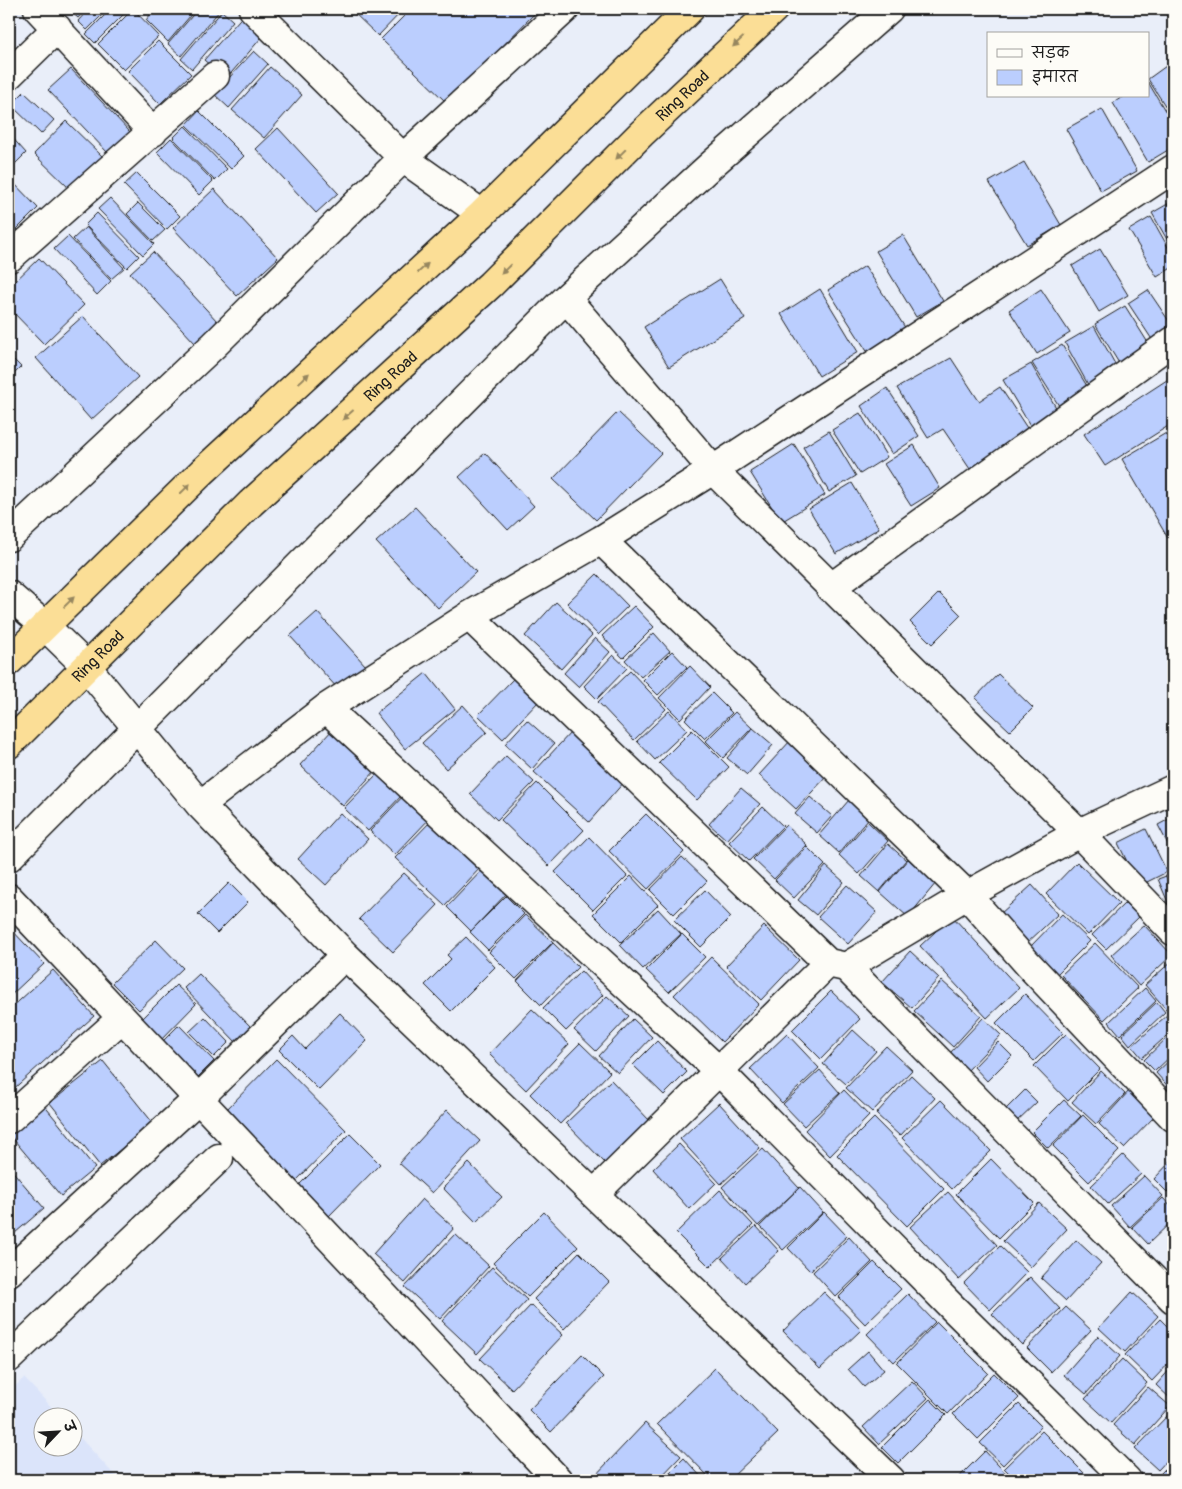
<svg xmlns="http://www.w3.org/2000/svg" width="1182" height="1489" viewBox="0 0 1182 1489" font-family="Pangolin,'Playpen Sans Deva',sans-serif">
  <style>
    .built { fill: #dbe4fa }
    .building { fill: #bbcefe; stroke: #1c1c1c }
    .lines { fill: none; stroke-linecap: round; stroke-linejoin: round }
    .minor-casing { stroke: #1c1c1c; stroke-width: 31 }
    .highway-casing { stroke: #1c1c1c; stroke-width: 31 }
    .minor { stroke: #fdfcf7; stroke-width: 28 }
    .highway { stroke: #fbde96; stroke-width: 28 }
    .oneway { fill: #97875f }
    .labels { text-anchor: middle; stroke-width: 4; stroke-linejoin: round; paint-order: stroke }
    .street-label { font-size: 16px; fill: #1c1c1c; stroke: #fdfcf7 }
  </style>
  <rect width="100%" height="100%" fill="#e9eef9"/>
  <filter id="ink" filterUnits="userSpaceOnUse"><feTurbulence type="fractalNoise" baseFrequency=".02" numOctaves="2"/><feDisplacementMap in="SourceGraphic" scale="10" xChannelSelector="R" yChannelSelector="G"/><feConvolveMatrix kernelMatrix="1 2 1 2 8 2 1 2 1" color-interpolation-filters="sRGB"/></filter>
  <g filter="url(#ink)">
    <path class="built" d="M24 1378 60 1416H42V1446H72L73 1430 119 1480H9V1392Z"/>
    <path class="building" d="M68 9H86L78 18Z
      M89 9H108L87 30 78 21Z
      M111 9H129L95 43 86 34Z
      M133 9 159 36 124 70 98 44Z
      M155 9H196L168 42 146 20Z
      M198 9H221L181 56 168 44Z
      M350 9H404L378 36Z
      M411 9H533L536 12 447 103 381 39Z
      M222 11 233 21 192 69 181 59Z
      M246 12 267 31 226 79 204 60Z
      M158 41 191 74 160 104 128 71Z
      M254 51 268 64 229 108 214 94Z
      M1173 61V118L1148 79Z
      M270 67 302 95 264 138 232 110Z
      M71 69 130 132 108 153 48 90Z
      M1148 82 1173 124V147L1148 162 1113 103 1124 96H1148Z
      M24 92 54 120 41 134 11 105Z
      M1102 109 1137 171 1101 191 1066 129Z
      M199 111 244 156 231 169 186 125Z
      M66 121 103 157 71 190 34 154Z
      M185 126 227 169 215 181 173 138Z
      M278 128 338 193 316 213 256 149Z
      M9 134 26 153 9 170Z
      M171 138 213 181 199 195 157 152Z
      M1024 162 1061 225 1027 245 989 182Z
      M137 173 180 216 167 229 124 185Z
      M9 178 38 208 14 232 9 227Z
      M214 189 278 258 237 296 173 228Z
      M110 198 154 244 143 255 98 209Z
      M1173 201V250L1152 213Z
      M138 203 165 230 153 241 127 214Z
      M97 213 139 256 127 268 85 225Z
      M1151 217 1173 256V267L1157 277 1129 230Z
      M86 227 124 268 111 279 73 239Z
      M903 235 943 301 916 317 876 251Z
      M68 236 111 281 97 295 54 249Z
      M1100 249 1128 295 1099 312 1072 266Z
      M153 252 218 322 195 343 130 273Z
      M39 258 84 305 44 344 9 308V287Z
      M865 266 908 332 870 356 828 290Z
      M720 279 745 319 669 367 644 327Z
      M820 289 858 352 819 376 781 314Z
      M1041 289 1070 333 1037 354 1009 310Z
      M1148 290 1173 327 1153 341 1128 303Z
      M1125 306 1155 354 1125 373 1095 324Z
      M83 316 138 377 91 420 36 358Z
      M1094 326 1120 373 1091 390 1065 343Z
      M1062 345 1090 391 1061 409 1032 363Z
      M9 355 21 367 9 379Z
      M951 358 979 401 1000 387 1029 431 970 469 943 429 928 438 897 388Z
      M1031 364 1058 411 1031 427 1003 380Z
      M1173 376V423L1105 466 1084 434Z
      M887 388 919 436 892 454 861 406Z
      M618 412 661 453 596 520 553 479Z
      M860 413 887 457 860 474 832 430Z
      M1173 429V547L1122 459Z
      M829 431 856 476 829 492 803 447Z
      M794 444 825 495 781 522 750 472Z
      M914 445 940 488 911 506 884 464Z
      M485 453 534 506 508 530 459 477Z
      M852 483 879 528 836 554 809 509Z
      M415 507 476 572 438 608 376 542Z
      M597 574 628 606 598 635 567 603Z
      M939 593 961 615 932 644 910 622Z
      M556 602 592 635 561 669 525 636Z
      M634 606 654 627 623 658 602 636Z
      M317 612 366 666 339 690 290 636Z
      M654 633 670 651 641 677 625 660Z
      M595 638 610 652 579 687 564 673Z
      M672 651 687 667 658 695 643 680Z
      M613 655 627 668 597 699 584 686Z
      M690 666 710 687 680 719 659 698Z
      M630 671 666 709 634 740 598 702Z
      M426 673 455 709 405 749 376 713Z
      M998 674 1033 708 1010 731 975 698Z
      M514 678 539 701 503 739 478 715Z
      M712 693 732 713 705 739 685 719Z
      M463 705 487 732 446 769 422 743Z
      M669 711 687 730 655 760 637 741Z
      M735 712 752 728 723 758 706 741Z
      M527 720 554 744 532 769 505 744Z
      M753 728 773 745 747 775 727 758Z
      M333 729 377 769 343 806 300 765Z
      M692 730 729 767 697 800 659 763Z
      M571 732 625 781 589 822 534 772Z
      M791 740 828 775 796 809 759 775Z
      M506 756 534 782 497 820 470 794Z
      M380 771 403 794 368 831 344 808Z
      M537 783 584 830 549 866 501 820Z
      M741 788 760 804 727 840 709 824Z
      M407 792 432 816 395 855 370 831Z
      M810 797 832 816 817 833 795 814Z
      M849 800 869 818 839 853 819 835Z
      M763 807 783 826 749 861 729 842Z
      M340 813 368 839 326 885 298 859Z
      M646 814 684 852 648 889 609 851Z
      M1173 817V854L1158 825Z
      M434 818 483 865 445 905 395 858Z
      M868 822 888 841 859 874 839 855Z
      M786 825 807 845 774 879 753 859Z
      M1146 829 1167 872 1139 886 1118 843Z
      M589 837 627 876 593 910 555 872Z
      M888 844 906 860 879 892 861 876Z
      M807 847 825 865 794 898 775 880Z
      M682 857 707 881 674 914 650 890Z
      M908 859 936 883 908 917 880 892Z
      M1077 862 1119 903 1088 935 1046 894Z
      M826 866 844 882 816 915 798 900Z
      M485 867 509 891 471 931 447 907Z
      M404 873 438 905 393 952 359 919Z
      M631 876 658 905 621 942 593 914Z
      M1166 876 1173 893V905L1170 907 1158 879Z
      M229 883 248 902 217 933 198 914Z
      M847 885 877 912 848 944 818 917Z
      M1032 885 1058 914 1026 944 1000 914Z
      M705 890 731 917 701 947 674 920Z
      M506 896 524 914 488 950 470 932Z
      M1125 903 1139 917 1106 949 1092 935Z
      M658 909 681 934 643 969 620 945Z
      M1062 914 1090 941 1057 974 1030 947Z
      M525 915 553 942 516 979 489 952Z
      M952 916 1019 988 987 1018 920 946Z
      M1144 925 1172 955 1139 986 1111 955Z
      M764 926 799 960 761 1000 726 966Z
      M9 927 44 964 9 997Z
      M682 934 705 957 669 992 646 970Z
      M466 937 495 967 451 1011 425 985 451 959 447 955Z
      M156 940 183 968 139 1010 112 983Z
      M553 943 578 967 541 1005 517 981Z
      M1095 943 1138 988 1104 1020 1061 975Z
      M910 951 939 978 912 1008 882 982Z
      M711 957 759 1004 722 1042 674 995Z
      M1173 960V1017L1145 985Z
      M53 970 94 1016 9 1093V1010Z
      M581 971 603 995 566 1031 543 1008Z
      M199 974 252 1028 237 1043 184 988Z
      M942 981 981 1016 953 1047 914 1011Z
      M176 985 196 1004 158 1043 138 1023Z
      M1145 988 1156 1001 1120 1035 1109 1022Z
      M831 991 860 1019 821 1059 792 1030Z
      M1025 994 1063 1033 1034 1061 996 1023Z
      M607 996 629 1016 596 1051 574 1030Z
      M1157 1002 1165 1012 1130 1045 1122 1035Z
      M532 1009 569 1044 526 1090 489 1054Z
      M340 1013 367 1041 319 1090 279 1050 293 1036 305 1049Z
      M1167 1015 1173 1022V1030L1142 1058 1132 1046Z
      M205 1017 229 1042 214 1057 189 1032Z
      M983 1018 1001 1035 968 1070 950 1053Z
      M633 1019 652 1037 618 1073 599 1056Z
      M179 1025 214 1061 198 1077 163 1041Z
      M853 1030 876 1051 846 1084 823 1064Z
      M1173 1032V1054L1155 1071 1144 1060Z
      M787 1034 819 1068 782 1103 750 1069Z
      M1066 1034 1100 1069 1068 1101 1034 1066Z
      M657 1041 687 1072 664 1095 633 1065Z
      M998 1042 1012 1056 987 1081 974 1067Z
      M580 1043 610 1072 560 1124 530 1094Z
      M886 1046 912 1070 872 1112 846 1088Z
      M1173 1057V1092L1156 1073Z
      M276 1059 346 1130 294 1183 224 1112Z
      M103 1061 153 1123 100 1166 50 1103Z
      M820 1070 840 1093 804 1126 783 1104Z
      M1101 1071 1125 1094 1096 1124 1072 1102Z
      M911 1075 935 1098 900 1136 876 1114Z
      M611 1080 650 1121 605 1163 566 1123Z
      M844 1090 869 1116 830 1156 805 1130Z
      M1025 1090 1037 1102 1016 1122 1005 1110Z
      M1129 1091 1155 1116 1124 1148 1099 1124Z
      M941 1100 991 1151 952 1189 902 1138Z
      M1064 1100 1081 1116 1048 1148 1032 1132Z
      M719 1103 760 1148 721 1184 680 1139Z
      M43 1104 95 1168 61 1196 9 1134Z
      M447 1110 480 1141 432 1193 399 1163Z
      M1083 1115 1119 1151 1089 1182 1053 1146Z
      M874 1118 944 1189 907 1226 837 1155Z
      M350 1134 380 1164 326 1219 295 1189Z
      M679 1144 716 1183 689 1209 653 1169Z
      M763 1149 799 1188 758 1226 722 1187Z
      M1123 1155 1141 1174 1108 1204 1091 1186Z
      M991 1159 1034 1203 999 1238 956 1194Z
      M1173 1159V1185L1167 1192 1154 1179Z
      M469 1163 502 1197 476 1222 443 1188Z
      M9 1167 44 1208 15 1233 9 1226Z
      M1144 1176 1163 1196 1130 1227 1111 1206Z
      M800 1187 823 1212 783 1250 760 1226Z
      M720 1190 753 1225 710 1267 676 1233Z
      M948 1192 997 1245 959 1280 910 1227Z
      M1163 1198 1173 1209V1220L1148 1244 1132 1227Z
      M422 1199 454 1228 405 1283 373 1254Z
      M1039 1203 1067 1229 1031 1267 1003 1241Z
      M544 1212 578 1247 528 1297 493 1263Z
      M824 1212 847 1236 810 1271 788 1248Z
      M756 1226 779 1251 745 1283 722 1258Z
      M455 1234 489 1266 440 1319 405 1287Z
      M849 1237 872 1262 836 1297 813 1272Z
      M1076 1240 1101 1263 1066 1301 1041 1278Z
      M1000 1246 1027 1272 990 1310 964 1283Z
      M579 1252 609 1282 564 1329 534 1299Z
      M874 1262 901 1289 865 1324 839 1297Z
      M492 1267 527 1300 477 1354 442 1321Z
      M1030 1277 1060 1309 1022 1345 992 1314Z
      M824 1292 861 1330 820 1369 783 1331Z
      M1132 1292 1158 1316 1125 1352 1099 1328Z
      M908 1294 935 1322 894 1362 867 1334Z
      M531 1305 563 1335 512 1389 480 1359Z
      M1066 1307 1091 1330 1051 1372 1027 1348Z
      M1160 1319 1173 1332V1359L1152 1381 1125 1355Z
      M937 1322 988 1373 948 1414 897 1363Z
      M1098 1336 1120 1356 1086 1394 1064 1375Z
      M868 1351 884 1370 864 1387 848 1369Z
      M582 1355 604 1377 551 1432 529 1410Z
      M1122 1359 1147 1383 1111 1423 1085 1399Z
      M1173 1366V1401L1156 1385Z
      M715 1368 778 1433 729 1480H712L657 1424Z
      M994 1373 1019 1398 978 1439 953 1414Z
      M912 1381 928 1398 879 1444 863 1427Z
      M1148 1387 1170 1406 1135 1445 1113 1425Z
      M930 1399 946 1415 898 1463 882 1447Z
      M1019 1404 1041 1426 1003 1465 980 1443Z
      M1171 1412 1173 1414V1454L1158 1470 1135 1449Z
      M645 1423 681 1456 658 1480H591Z
      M1042 1431 1088 1477 1084 1480H1016L1004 1468Z
      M985 1451 1012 1480H956Z
      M684 1458 704 1480H662Z
      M1173 1461V1480H1163L1158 1476Z"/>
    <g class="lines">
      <g class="minor-casing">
        <path id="minor" d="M38 9 153 132
          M253 9 403 158 482 214
          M9 75 57 28
          M9 258 215 76
          M566 298 713 470 1079 833 1173 931
          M9 537 214 345 403 158 565 9
          M601 540 967 895 1028 964 1173 1117
          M830 588 1173 341
          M9 595 45 626 86 666 200 805 345 955 891 1480
          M469 616 828 963
          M326 708 720 1072 952 1307 1127 1480
          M200 805 326 708 469 616 601 540 713 470 1173 169
          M9 857 566 298 709 167 889 9
          M9 898 558 1480
          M846 967 1173 1299
          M9 1119 122 1018
          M594 1194 828 963 846 967 967 895 1079 833 1173 789
          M9 1272 199 1098 345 955
          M9 1358 219 1158"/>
      </g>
      <g class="highway-casing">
        <g id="highway">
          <path d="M9 661 202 472 482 214 690 9"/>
          <path id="s1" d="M9 744 251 503 491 284 641 134 774 9"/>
        </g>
      </g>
      <use href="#minor" class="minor"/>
      <use href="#highway" class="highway"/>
    </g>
    <defs><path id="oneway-solid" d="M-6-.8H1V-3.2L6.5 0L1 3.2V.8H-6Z" transform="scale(1.25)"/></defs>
    <g class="oneway">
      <use href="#oneway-solid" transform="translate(738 42) rotate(137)"/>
      <use href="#oneway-solid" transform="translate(621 154) rotate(135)"/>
      <use href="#oneway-solid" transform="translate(423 268) rotate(-43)"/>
      <use href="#oneway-solid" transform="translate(506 269) rotate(135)"/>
      <use href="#oneway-solid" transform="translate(304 378) rotate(-43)"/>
      <use href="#oneway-solid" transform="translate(348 415) rotate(138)"/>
      <use href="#oneway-solid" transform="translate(185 489) rotate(-44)"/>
      <use href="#oneway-solid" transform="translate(69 602) rotate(-44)"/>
    </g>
  </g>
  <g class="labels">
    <g class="street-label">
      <text dy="6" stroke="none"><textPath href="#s1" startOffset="935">Ring Road</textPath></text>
      <text dy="6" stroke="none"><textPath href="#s1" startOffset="530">Ring Road</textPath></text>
      <text dy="6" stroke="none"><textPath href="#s1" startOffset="125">Ring Road</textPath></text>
    </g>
  </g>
  <rect width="1182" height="1489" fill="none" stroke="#fdfcf7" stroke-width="30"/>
  <rect x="15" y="15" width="1152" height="1459" fill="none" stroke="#1c1c1c" stroke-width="2" filter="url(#ink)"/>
  <rect x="987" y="32" width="162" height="65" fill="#fdfcf7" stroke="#a3a29f"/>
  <rect x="997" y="49" width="25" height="8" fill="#fdfcf7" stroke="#a3a29f"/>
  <text x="1032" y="58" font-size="15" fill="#1c1c1c">सड़क</text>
  <rect x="997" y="70" width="25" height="15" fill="#bbcefe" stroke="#a3a29f"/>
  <text x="1032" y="82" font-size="15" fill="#1c1c1c">इमारत</text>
  <g transform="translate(58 1432) rotate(65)"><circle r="24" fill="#fdfcf7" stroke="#a3a29f"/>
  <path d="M0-4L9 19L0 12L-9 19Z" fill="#1c1c1c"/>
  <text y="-8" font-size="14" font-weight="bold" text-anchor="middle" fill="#1c1c1c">उ</text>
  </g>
</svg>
